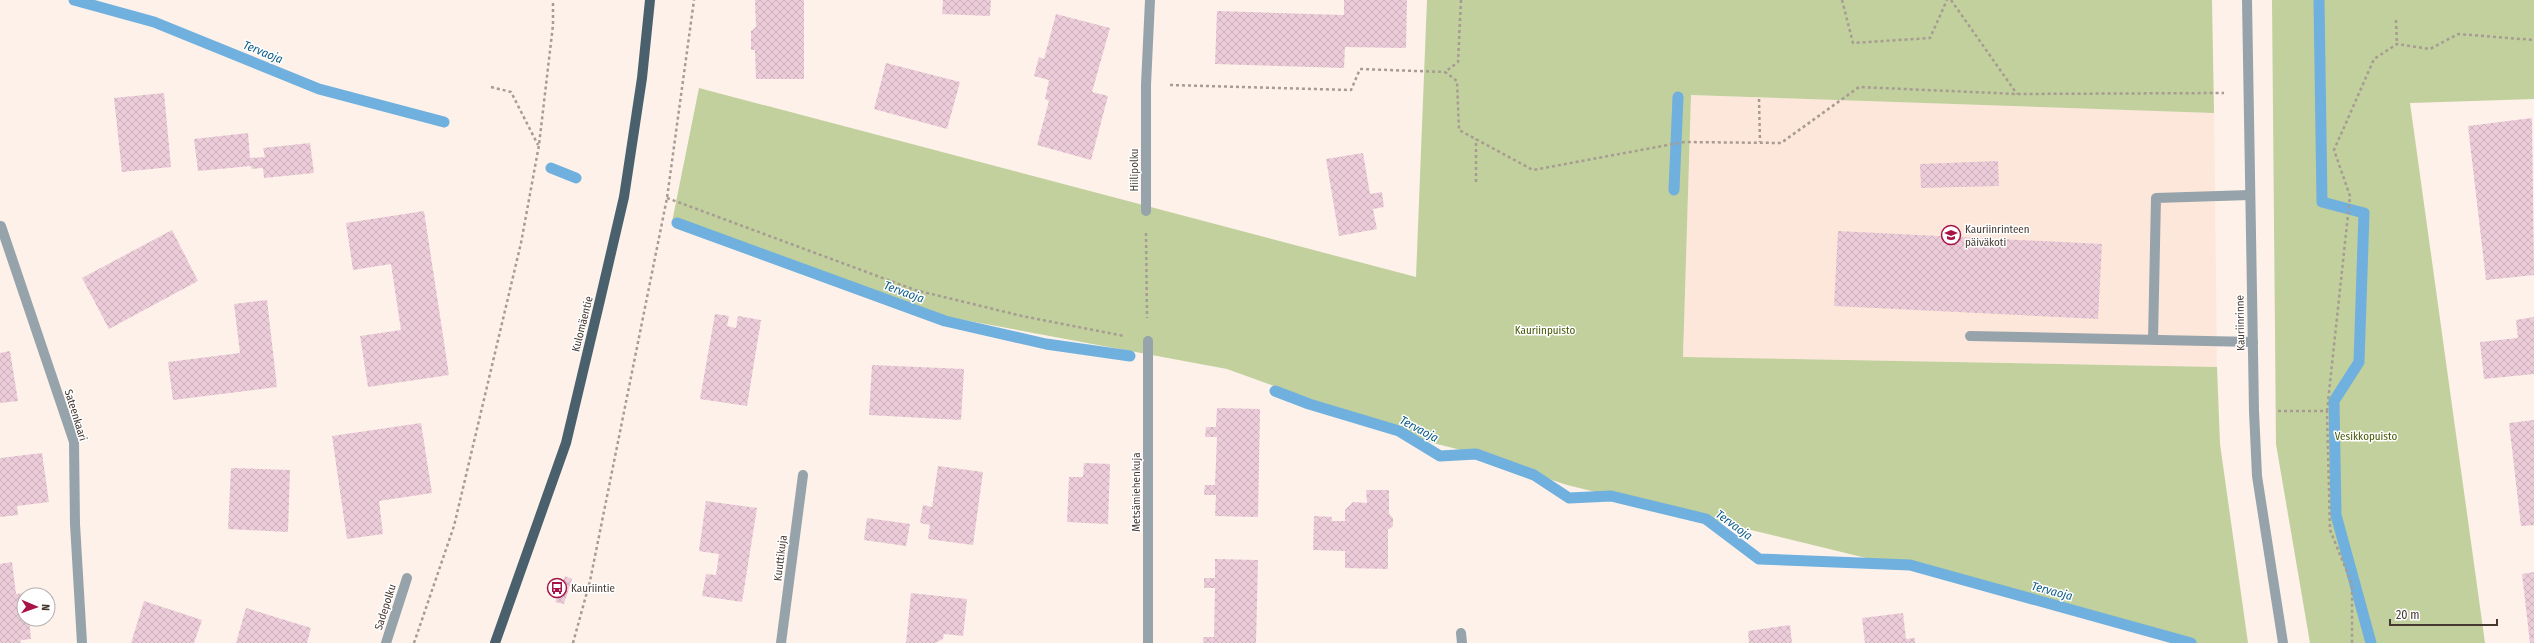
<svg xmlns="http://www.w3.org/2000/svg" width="2534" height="643" viewBox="0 0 2534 643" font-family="'Fira Sans Condensed',sans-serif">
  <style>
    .built { fill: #fde7da }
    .green { fill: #c1d09c }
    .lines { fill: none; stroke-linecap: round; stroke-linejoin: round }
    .stream { stroke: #6fb0de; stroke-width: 11 }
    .building { fill: url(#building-cross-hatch) }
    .path { stroke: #a79b94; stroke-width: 2.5; stroke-dasharray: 3 3; stroke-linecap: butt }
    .service { stroke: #96a3aa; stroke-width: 10 }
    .minor { stroke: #96a3aa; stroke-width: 10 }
    .primary { stroke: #4a616d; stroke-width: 10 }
    .labels { text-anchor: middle; stroke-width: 3; stroke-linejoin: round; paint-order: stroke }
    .street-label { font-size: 11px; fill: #443831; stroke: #fff }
    .poi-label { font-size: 11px; fill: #443831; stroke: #fff; text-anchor: start }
    .park-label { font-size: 11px; fill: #485807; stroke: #fff }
    .water-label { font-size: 12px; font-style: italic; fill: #0c5c88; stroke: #fff }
  </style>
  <defs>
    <pattern id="building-cross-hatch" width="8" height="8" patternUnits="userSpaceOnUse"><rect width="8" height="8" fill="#edccd9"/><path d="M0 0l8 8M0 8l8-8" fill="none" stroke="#ccb0bb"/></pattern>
  </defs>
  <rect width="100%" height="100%" fill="#fdf1ea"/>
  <path class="built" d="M1691 95 2214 113 2217 367 1683 357Z"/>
  <path class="green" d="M1427 0H2212L2214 113 1691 95 1683 357 2217 367 2220 444 2248 643H2179L2144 626 1567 485 1465 451 1433 443 1227 369 905 309 672 222 699 88 1416 277Z
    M2272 0H2534V99L2410 103 2485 643H2310L2276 444Z"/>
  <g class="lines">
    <path class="stream" d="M74 0 154 22 319 89 444 122
      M2319 0 2322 202 2364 213 2359 362 2334 401 2336 515 2371 643
      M551 168 576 178
      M1674 190 1678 97
      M677 223 945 321 1046 344 1130 356
      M1275 391 1309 404 1399 431 1440 456 1476 454 1534 475 1569 498 1611 496 1706 519 1759 559 1910 565 2191 643"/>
  </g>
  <path class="building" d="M755 0H804V79H756L755 50H751V31L756 27Z
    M943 0H991L990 16 942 14Z
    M1344 0H1407L1406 48 1345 47 1344 68 1215 64 1217 11 1344 15Z
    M1056 14 1110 28 1092 92 1108 96 1091 160 1037 145 1049 101 1045 99 1049 80 1034 76 1039 57 1044 59Z
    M886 63 960 82 947 129 874 109Z
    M164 93 171 167 122 172 114 98Z
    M2532 118 2534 275 2486 280 2468 126Z
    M248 133 250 158 265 157 263 148 310 143 314 173 264 178 263 168 252 169 251 166 198 171 194 139Z
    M1363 153 1370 194 1382 192 1384 207 1373 209 1377 229 1339 236 1326 159Z
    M1998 161 1999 186 1921 188 1920 164Z
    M424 211 449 375 368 387 360 336 401 330 391 264 353 270 346 223Z
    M172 230 198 281 109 329 82 278Z
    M1838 231 2102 244 2098 319 1834 306Z
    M267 300 277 387 173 400 168 362 240 353 234 304Z
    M715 314 729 316 727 326 736 328 738 316 761 320 747 406 700 399Z
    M2534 317V374L2484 379 2480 342 2518 338 2516 320Z
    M10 351 18 401 0 403V353Z
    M872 365 964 369 961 420 869 415Z
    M1217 408 1260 409 1258 517 1215 516 1216 495H1204L1205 485H1215L1217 437H1205L1206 427H1216Z
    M2534 420V525L2521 526 2509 423Z
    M421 423 432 493 379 501 383 534 347 539 332 436Z
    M42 453 49 502 17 506 18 515 0 517V458Z
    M1084 463 1110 464 1108 524 1067 522 1069 477H1083Z
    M938 466 983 472 973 545 928 539 930 525 920 523 923 505 932 507Z
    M231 468 290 470 288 532 228 529Z
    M1366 490H1389V514L1393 518V526L1388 530V569L1345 568V551L1313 550 1314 516 1332 517V521H1345V510L1353 502 1367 503Z
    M706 501 757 508 742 602 702 596 706 574 716 575 719 554 699 551Z
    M867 518 910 524 906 546 864 540Z
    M1215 559 1258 560 1256 643H1203V637H1214L1215 588H1204V578H1215Z
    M12 562 16 594 25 593 24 619H29L31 639 21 640V643H0V564Z
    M2534 572V643H2530L2522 574Z
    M565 576 572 579 564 604 555 602Z
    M911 593 967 599 963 636 944 634 943 639 935 643H906Z
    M144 601 202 620 194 643H131Z
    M246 608 311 628 307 643H236Z
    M1903 613 1906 639 1915 638V643H1865L1862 618Z
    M1790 625 1792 643H1749L1748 631Z"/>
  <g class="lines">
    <path class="path" d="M1461 0 1458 62 1445 72 1457 81 1459 130 1533 170 1684 142 1781 143 1859 87 2017 94 2224 93
      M1842 0 1853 43 1930 38 1947 0
      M1951 0 2017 94
      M2396 20 2397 44
      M1170 85 1351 90 1360 69 1445 72
      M491 87 511 92 538 145
      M1759 99 1760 142
      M1476 182V139
      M667 198 915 290 1022 316 1124 336
      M1146 233 1147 318
      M2278 411H2327L2330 530 2352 584V643
      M2327 411 2350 196 2334 150 2374 59 2397 44 2430 49 2458 34 2534 40
      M414 643 454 526 521 243 539 145 553 25V0
      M573 643 590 581 667 198 694 0"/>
    <path class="service" d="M1970 336 2253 342
      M2153 340 2156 198 2250 195"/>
    <path class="minor" d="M2247 0 2254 411 2257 476 2283 643
      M1146 211V85L1150 0
      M1 226 74 442 75 524 82 643
      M1461 633 1462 643
      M386 643 407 578
      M781 643 803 475
      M1148 643V341"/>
    <path class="primary" d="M495 643 566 443 600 300 624 197 642 78 650 0"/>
  </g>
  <defs>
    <g id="school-ring" transform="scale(1)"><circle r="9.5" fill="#fff" stroke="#a91446" stroke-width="1.5"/><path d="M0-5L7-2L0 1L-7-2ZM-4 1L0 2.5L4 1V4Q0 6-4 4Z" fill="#a91446"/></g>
    <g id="bus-ring" transform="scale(1)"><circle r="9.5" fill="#fff" stroke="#a91446" stroke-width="1.5"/><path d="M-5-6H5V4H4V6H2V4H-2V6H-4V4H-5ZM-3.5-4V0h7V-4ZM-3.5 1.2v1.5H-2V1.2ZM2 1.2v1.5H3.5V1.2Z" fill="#a91446"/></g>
  </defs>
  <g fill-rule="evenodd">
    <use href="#school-ring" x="1951" y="235"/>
    <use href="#bus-ring" x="557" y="588"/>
  </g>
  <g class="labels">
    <g class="street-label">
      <text transform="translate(1134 170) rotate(-90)" y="4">Hiilipolku</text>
      <text transform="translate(2240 323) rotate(-91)" y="4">Kauriinrinne</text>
      <text transform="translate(582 324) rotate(-76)" y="4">Kulomäentie</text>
      <text transform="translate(76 415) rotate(73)" y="4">Sateenkaari</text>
      <text transform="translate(1136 492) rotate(-90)" y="4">Metsämiehenkuja</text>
      <text transform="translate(780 558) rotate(-83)" y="4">Kuuttikuja</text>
      <text transform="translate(385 607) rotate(-72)" y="4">Sadepolku</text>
    </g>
    <g class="poi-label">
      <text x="1965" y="233">Kauriinrinteen<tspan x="1965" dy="13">päiväkoti</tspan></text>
      <text x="571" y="592">Kauriintie</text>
    </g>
    <g class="park-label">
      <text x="1545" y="334">Kauriinpuisto</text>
      <text x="2366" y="440">Vesikkopuisto</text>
    </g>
    <g class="water-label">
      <text transform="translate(263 52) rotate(22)" y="4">Tervaoja</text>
      <text transform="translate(904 292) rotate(20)" y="4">Tervaoja</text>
      <text transform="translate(1419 429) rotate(28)" y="4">Tervaoja</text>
      <text transform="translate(1734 525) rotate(36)" y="4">Tervaoja</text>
      <text transform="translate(2052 591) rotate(15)" y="4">Tervaoja</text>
    </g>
  </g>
  <g transform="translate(36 607) rotate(92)"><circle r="19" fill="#ffffff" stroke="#b4afad"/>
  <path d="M0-3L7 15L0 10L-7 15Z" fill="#a91446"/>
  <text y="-6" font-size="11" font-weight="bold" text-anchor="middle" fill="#443831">N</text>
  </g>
  <path d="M2390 619v6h107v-6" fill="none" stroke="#443831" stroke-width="2"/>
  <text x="2396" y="619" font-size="12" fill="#443831" stroke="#ffffff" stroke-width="3" paint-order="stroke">20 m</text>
</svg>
